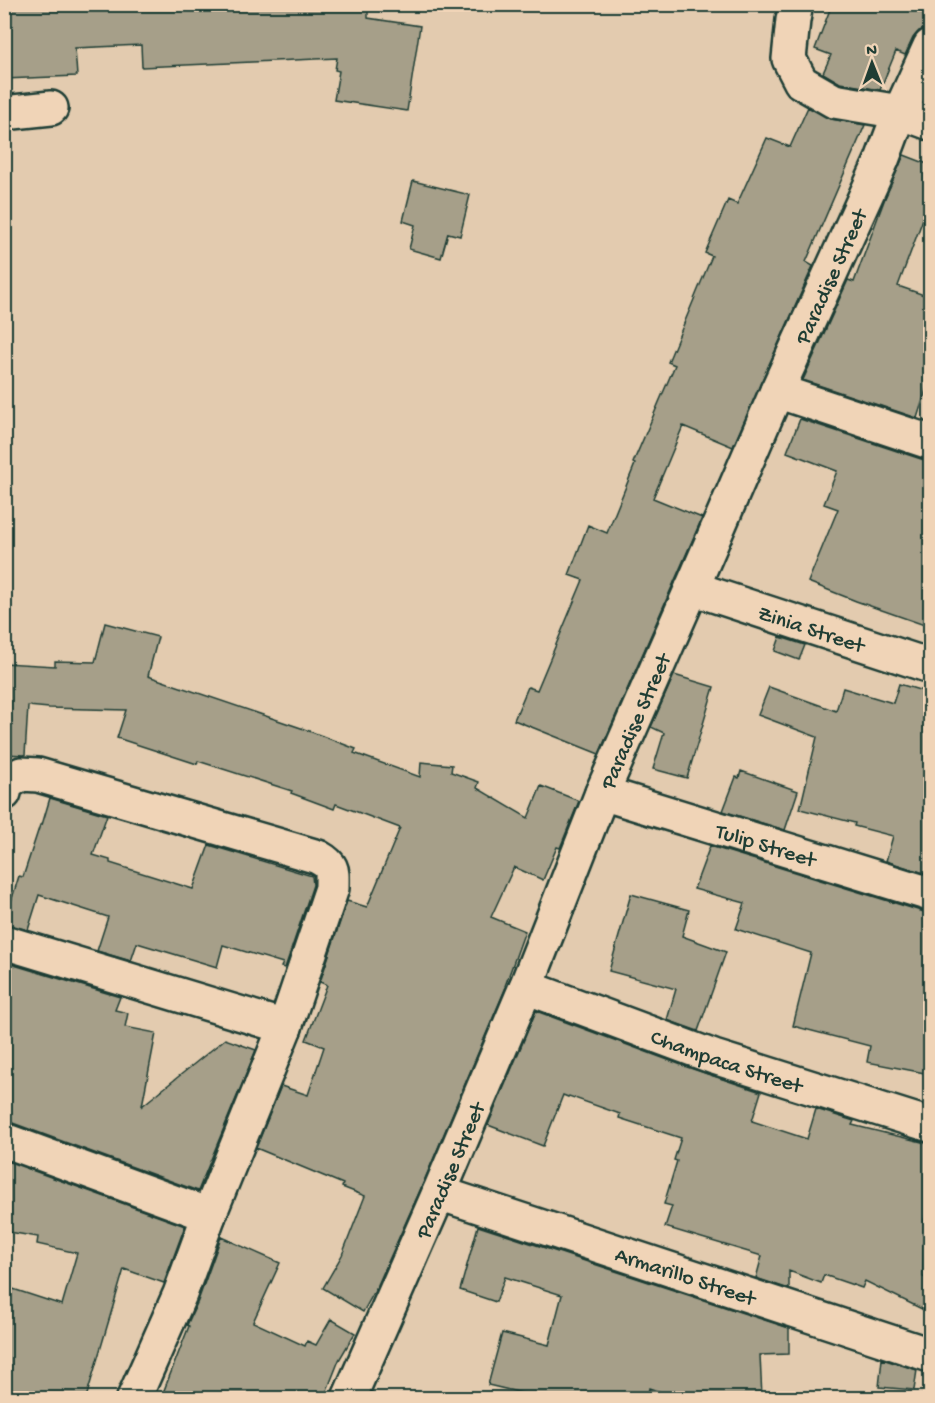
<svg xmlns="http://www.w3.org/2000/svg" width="935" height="1403" viewBox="0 0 935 1403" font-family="'Gochi Hand',sans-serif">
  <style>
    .building { fill: #a69f89; stroke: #1f3d34; stroke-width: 1.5 }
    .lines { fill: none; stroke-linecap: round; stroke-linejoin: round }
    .minor-casing { stroke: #1f3d34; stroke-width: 38 }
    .minor { stroke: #f0d4b7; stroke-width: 33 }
    .labels { text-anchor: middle; stroke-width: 6; stroke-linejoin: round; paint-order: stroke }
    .street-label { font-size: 22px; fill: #1f3d34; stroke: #f0d4b7 }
  </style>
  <rect width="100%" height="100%" fill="#e3cbaf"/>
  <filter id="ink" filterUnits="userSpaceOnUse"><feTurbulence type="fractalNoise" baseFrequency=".0167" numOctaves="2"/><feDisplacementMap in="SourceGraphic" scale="12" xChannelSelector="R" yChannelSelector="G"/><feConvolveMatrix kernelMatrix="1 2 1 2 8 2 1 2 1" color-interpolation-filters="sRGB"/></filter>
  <g filter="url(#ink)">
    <path class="building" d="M6 4H368V18L420 26 407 111 334 100 339 71 335 70 337 58 142 67 141 45 75 48 77 76 4 79V54L8 53Z
      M832 4H930V28L919 31 913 38 905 55 896 51 880 90 840 83 823 73 831 55 815 49Z
      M808 107 831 119 865 125 806 262 813 266 733 447 683 426 653 498 702 518 599 754 514 720 528 687 537 690 583 580 569 575 588 525 607 533 635 464 633 463 675 365 668 362 712 256 705 253 728 200 737 204 767 138 790 147Z
      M904 155 930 165V222L923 219 898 286 930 297V378L917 418 803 380 848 280 854 282 885 198Z
      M413 181 470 195 460 236 448 233 441 258 409 249 415 225 403 221Z
      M800 419 924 460H930V627L856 601 808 582 838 509 824 504 837 471 787 452Z
      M105 623 158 637 148 676 304 729 356 749 354 753 420 777 421 762 452 765 451 772 479 782 477 788 528 818 541 786 579 801 560 848 557 847 543 880 514 867 491 917 525 931 505 986 506 987 422 1186 377 1287 363 1312 323 1288 342 1255 365 1196 342 1187 343 1184 256 1148 281 1086 308 1095 324 1047 306 1040 327 985 320 982 347 901 367 907 400 828 336 804 334 809 291 793 292 791 198 761 197 764 117 738 126 710 49 708 28 706 25 755 4 754V663L55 666V661L95 662Z
      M780 637 805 645 799 660 775 651Z
      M674 675 714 687 687 778 653 769 664 733 651 727Z
      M899 684 930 693V875L886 861 893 836 854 826 855 823 800 809 817 737 758 715 769 687 836 711 843 688 893 703Z
      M741 771 798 791 785 830 723 811 736 777 739 778Z
      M50 798 107 815 93 855 110 860V863L193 889 209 845 312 876 313 885 285 968 281 967 283 963 223 945 217 967 137 943 131 961 97 951 108 917 39 895 28 930 4 924 19 876 23 877 40 825H42Z
      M710 846 924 912H930V1074L867 1062 870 1046 793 1026 811 953 736 929 745 903 694 889Z
      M631 894 689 910 682 936 726 952 698 1031 667 1020 676 989 609 971Z
      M4 962 120 997 115 1010 128 1013 125 1027 156 1033 142 1106 225 1039 256 1050 198 1191 10 1122H4Z
      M536 1011 687 1067 761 1092 752 1121 807 1139 816 1109 854 1121 852 1125 930 1144V1201L924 1220 923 1277 930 1279V1313L865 1281 862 1288 824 1275 821 1283 789 1271V1289L756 1278 762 1256 665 1227 672 1206 664 1204 677 1161 674 1160 681 1138 619 1118 620 1114 569 1096 568 1097 563 1095 543 1146 488 1125Z
      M4 1160 185 1226 164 1283 124 1269 86 1398H4V1286L62 1305 77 1253 37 1244 38 1237 4 1231Z
      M478 1226 789 1328V1354L760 1355 762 1398H679L649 1388 647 1398H543L488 1385 502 1333 549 1345 562 1295 505 1277 496 1302 460 1290Z
      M221 1237 280 1263 253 1322 305 1346 307 1341 316 1345 331 1319 355 1333 339 1360 324 1398H161L189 1326 187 1325 198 1301Z
      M882 1359 917 1370 914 1390 879 1387Z"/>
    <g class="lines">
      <g class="minor-casing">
        <g id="minor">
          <path d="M796 4 793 20 789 59 801 82 834 101 900 112 930 123"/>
          <path d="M4 113 51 108"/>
          <path d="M777 391 930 442"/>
          <path id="s1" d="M692 588 930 666"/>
          <path d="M4 793 6 784 21 774 38 775 318 857C334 866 332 870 332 888L285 1027 209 1215 180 1294 134 1398"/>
          <path id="s2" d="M602 793 930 894"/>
          <path d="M4 942 285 1027"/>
          <path id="s3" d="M526 987 714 1057 930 1125"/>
          <path d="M4 1140 209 1215"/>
          <path id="s4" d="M439 1193 930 1355"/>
          <path id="s5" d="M349 1398 439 1193 526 987 602 793 692 588 777 391 882 160 900 112 930 46"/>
        </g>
      </g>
      <use href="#minor" class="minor"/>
    </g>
  </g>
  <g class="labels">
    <g class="street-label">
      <text dy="8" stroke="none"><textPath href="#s5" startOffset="1221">Paradise Street</textPath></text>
      <text dy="8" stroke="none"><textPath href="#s1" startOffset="126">Zinia Street</textPath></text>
      <text dy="8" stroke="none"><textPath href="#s5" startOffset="735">Paradise Street</textPath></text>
      <text dy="8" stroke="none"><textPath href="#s2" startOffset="172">Tulip Street</textPath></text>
      <text dy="8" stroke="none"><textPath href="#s3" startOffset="214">Champaca Street</textPath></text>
      <text dy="8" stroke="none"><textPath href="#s5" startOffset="249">Paradise Street</textPath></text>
      <text dy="8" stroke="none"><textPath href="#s4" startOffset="260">Armarillo Street</textPath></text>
    </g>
  </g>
  <rect width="935" height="1403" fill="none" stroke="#f0d4b7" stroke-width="24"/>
  <rect x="12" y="12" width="911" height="1379" fill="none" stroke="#1f3d34" stroke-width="2" filter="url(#ink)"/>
  <g transform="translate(872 63) rotate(359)" stroke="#f0d4b7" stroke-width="4.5" paint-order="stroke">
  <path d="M0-4.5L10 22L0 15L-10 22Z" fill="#1f3d34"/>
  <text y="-9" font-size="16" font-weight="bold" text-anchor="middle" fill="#1f3d34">N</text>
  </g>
</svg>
